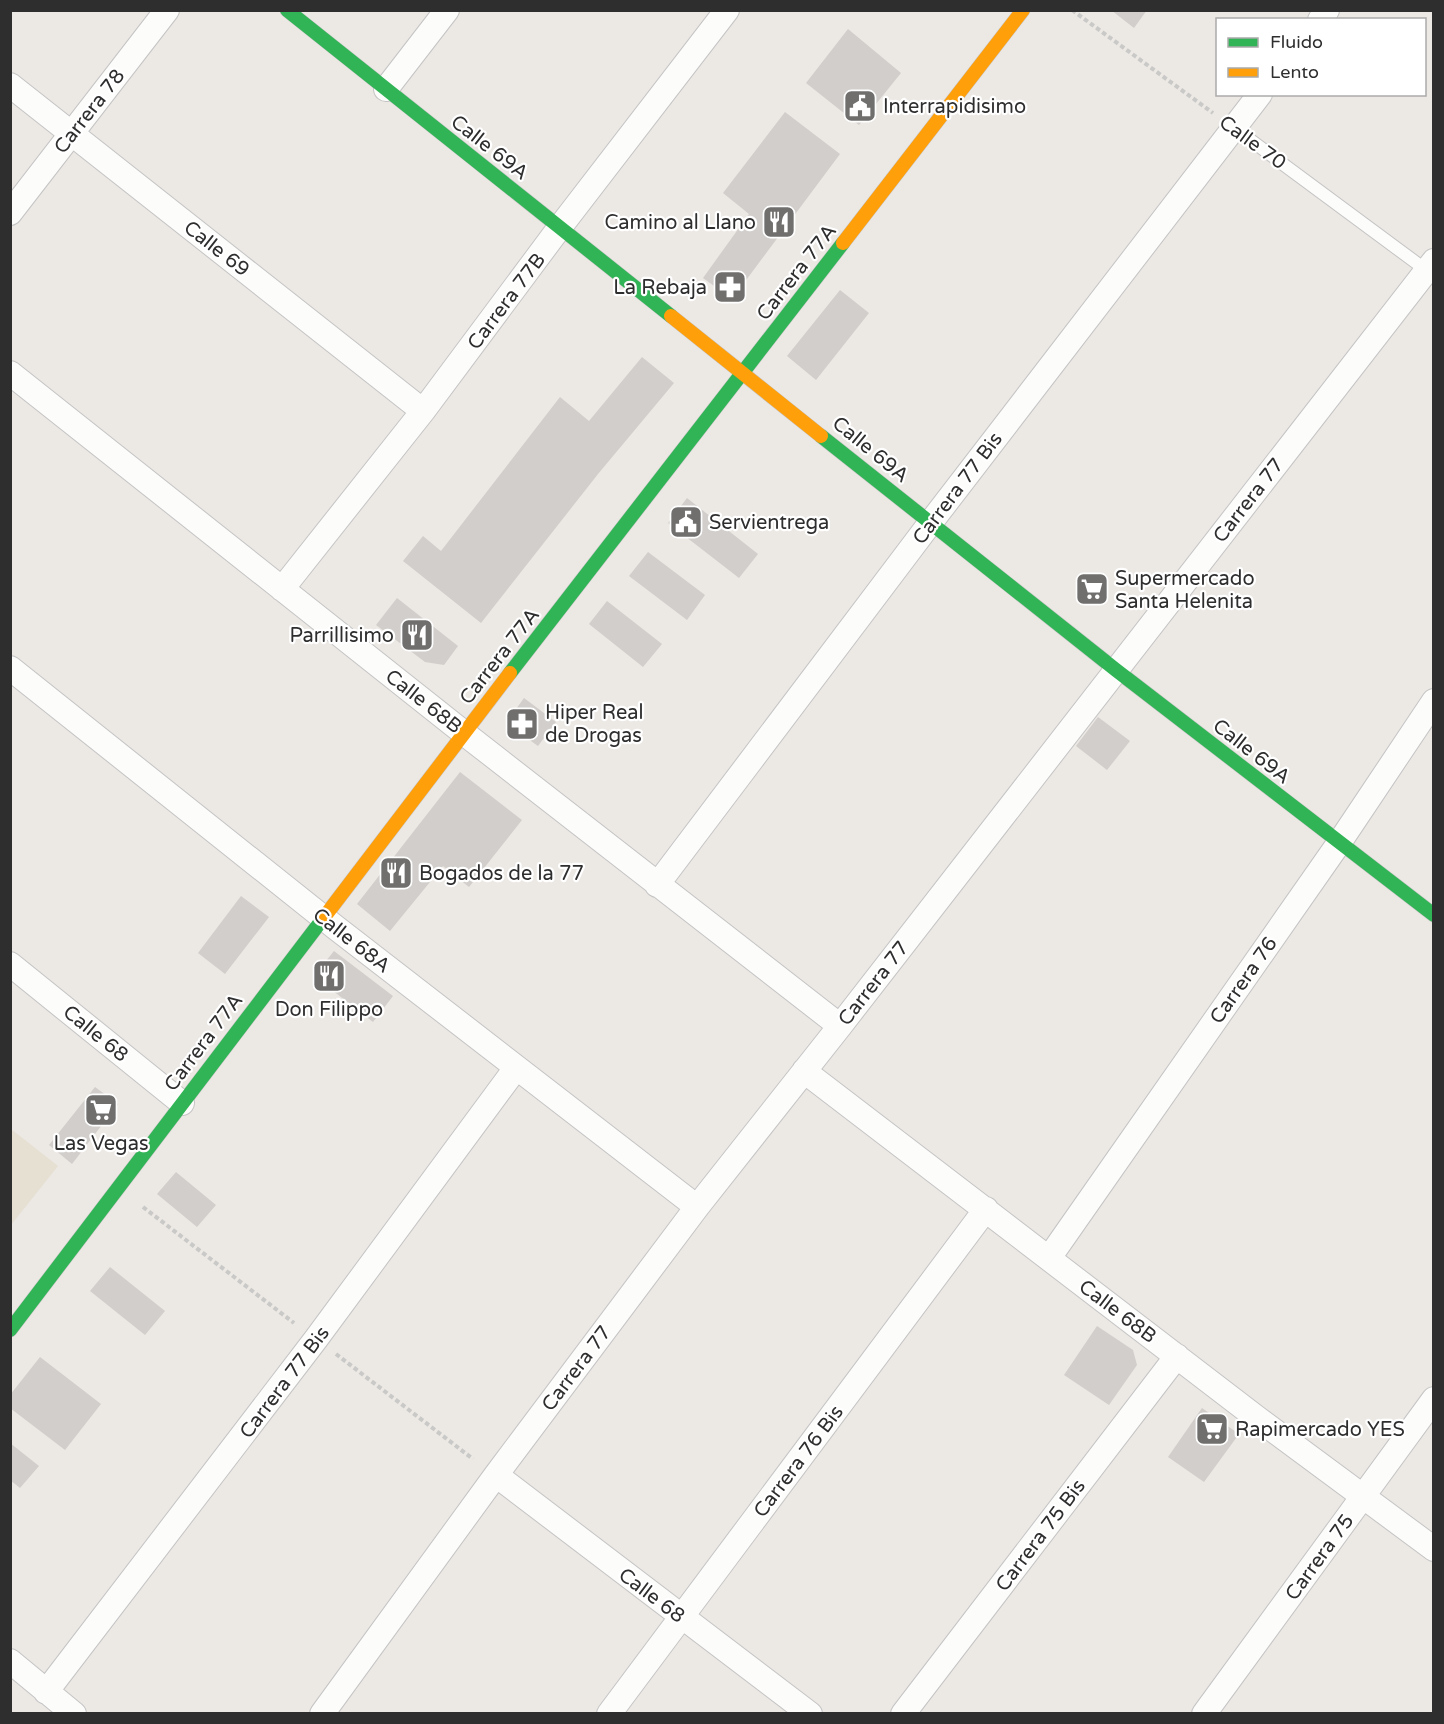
<svg xmlns="http://www.w3.org/2000/svg" width="1444" height="1724" viewBox="0 0 1444 1724" font-family="'Varela Round',sans-serif">
  <style>
    .education { fill: #e6e0d3 }
    .building { fill: #d1cecb }
    .lines { fill: none; stroke-linecap: round; stroke-linejoin: round }
    .lane-casing { stroke: #c5c4c5; stroke-width: 14 }
    .street-casing { stroke: #c5c4c5; stroke-width: 26 }
    .fast-casing { stroke: #c5c4c5; stroke-width: 15 }
    .slow-casing { stroke: #c5c4c5; stroke-width: 15 }
    .path { stroke: #c9c9c8; stroke-width: 4; stroke-dasharray: 4.5 3; stroke-linecap: butt }
    .lane { stroke: #fcfcfb; stroke-width: 12 }
    .street { stroke: #fcfcfb; stroke-width: 24 }
    .fast { stroke: #30b455; stroke-width: 14 }
    .slow { stroke: #ff9f0a; stroke-width: 14 }
    .labels { text-anchor: middle; stroke-width: 4.5; stroke-linejoin: round; paint-order: stroke }
    .poi-label { font-size: 20px; fill: #2e2e2e; stroke: #fff; text-anchor: start }
    .street-label { font-size: 20px; fill: #2e2e2e; stroke: #fff }
  </style>
  <rect width="100%" height="100%" fill="#ece8e4"/>
  <path class="education" d="M11 1129 58 1166 11 1225Z"/>
  <path class="building" d="M1111 10H1147L1134 28Z
    M848 29 901 73 859 125 806 83Z
    M785 112 840 154 732 299 703 278 749 214 723 193Z
    M840 290 869 313 816 380 787 356Z
    M642 357 674 383 598 474 481 623 403 561 423 536 441 551 560 397 589 421Z
    M687 498 758 554 739 578 668 523Z
    M648 552 705 595 687 620 629 576Z
    M397 598 458 646 444 665 425 662 376 625Z
    M607 601 662 644 643 667 589 624Z
    M524 698 556 722 538 746 506 723Z
    M1098 717 1130 741 1107 770 1076 746Z
    M460 772 522 820 469 887 443 866 390 931 357 904Z
    M241 896 269 917 225 974 198 953Z
    M334 951 393 996 373 1022 314 976Z
    M95 1087 118 1104 72 1164 49 1145Z
    M176 1172 216 1205 197 1227 157 1194Z
    M110 1267 165 1311 145 1335 90 1291Z
    M1097 1326 1133 1350 1137 1365 1109 1405 1064 1375Z
    M40 1357 101 1404 65 1450 10 1408V1395Z
    M1202 1408 1239 1434 1204 1482 1168 1457Z
    M10 1443 39 1466 20 1488 10 1480Z"/>
  <g class="lines">
    <g class="lane-casing">
      <path id="lane" d="M1233 127 1426 270"/>
    </g>
    <g class="street-casing">
      <path id="street" d="M1320 20 1327 10
        M10 85 423 411
        M386 89 447 10
        M10 213 167 10
        M10 373 474 741 840 1026
        M282 589 423 411 560 227 727 10
        M10 668 335 927 697 1207
        M657 885 931 522 1260 94
        M10 964 182 1103
        M804 1071 1257 1418 1434 1549
        M1049 1258 1339 843 1434 701
        M496 1475 810 1714
        M10 1661 74 1714
        M46 1692 316 1339 516 1068
        M322 1714 496 1475 697 1207 840 1026 1434 261
        M609 1714 986 1209
        M903 1714 1177 1356
        M1204 1714 1434 1399"/>
    </g>
    <g class="fast-casing">
      <path id="fast" d="M287 10 671 316
        M821 436 1116 670 1434 915
        M510 673 843 243
        M10 1330 325 916"/>
    </g>
    <g class="slow-casing">
      <path id="slow" d="M843 243 1023 10
        M671 316 821 436
        M325 916 510 673"/>
    </g>
    <path class="path" d="M1072 10 1213 113
      M143 1207 294 1323
      M336 1354 473 1459"/>
    <use href="#lane" class="lane"/>
    <use href="#street" class="street"/>
    <use href="#fast" class="fast"/>
    <use href="#slow" class="slow"/>
  </g>
  <defs>
    <g id="civic-square" transform="scale(1.725)"><rect x="-9" y="-9" width="18" height="18" rx="4" fill="#706f6e" stroke="#fff"/><path d="M-.6-6.5H3V-4.5H.6V-3L4-1V1h2V6H-6V1h2V-1L-.6-3ZM-1.2 2.5V6h2.4V2.5Z" fill="#fff"/></g>
    <g id="restaurant-square" transform="scale(1.725)"><rect x="-9" y="-9" width="18" height="18" rx="4" fill="#706f6e" stroke="#fff"/><path d="M-5-6h1v4h1v-4h1v4h1v-4h1v5L-1.5 .5V6h-2V.5L-5-1ZM5-6V6H3V1.5H1.5Q1.5-4 5-6Z" fill="#fff"/></g>
    <g id="pharmacy-square" transform="scale(1.725)"><rect x="-9" y="-9" width="18" height="18" rx="4" fill="#706f6e" stroke="#fff"/><path d="M-2-6h4v4h4v4h-4v4h-4v-4h-4v-4h4Z" fill="#fff"/></g>
    <g id="supermarket-square" transform="scale(1.725)"><rect x="-9" y="-9" width="18" height="18" rx="4" fill="#706f6e" stroke="#fff"/><path d="M-6-5.5h2.5l.6 2H6L4.5 2H-2.5L-4.4-4H-6ZM-1.5 3.2a1.3 1.3 0 1 0 .1 0ZM3 3.2a1.3 1.3 0 1 0 .1 0Z" fill="#fff"/></g>
  </defs>
  <g fill-rule="evenodd">
    <use href="#civic-square" x="860" y="106"/>
    <use href="#restaurant-square" x="779" y="222"/>
    <use href="#pharmacy-square" x="730" y="287"/>
    <use href="#civic-square" x="686" y="522"/>
    <use href="#supermarket-square" x="1092" y="589"/>
    <use href="#restaurant-square" x="417" y="635"/>
    <use href="#pharmacy-square" x="522" y="724"/>
    <use href="#restaurant-square" x="396" y="873"/>
    <use href="#restaurant-square" x="329" y="976"/>
    <use href="#supermarket-square" x="101" y="1110"/>
    <use href="#supermarket-square" x="1212" y="1429"/>
  </g>
  <g class="labels">
    <g class="poi-label">
      <text x="883" y="113">Interrapidisimo</text>
      <text x="756" y="229" text-anchor="end">Camino al Llano</text>
      <text x="707" y="294" text-anchor="end">La Rebaja</text>
      <text x="709" y="529">Servientrega</text>
      <text x="1115" y="585">Supermercado<tspan x="1115" dy="23">Santa Helenita</tspan></text>
      <text x="394" y="642" text-anchor="end">Parrillisimo</text>
      <text x="545" y="719">Hiper Real<tspan x="545" dy="23">de Drogas</tspan></text>
      <text x="419" y="880">Bogados de la 77</text>
      <text x="329" y="1016" text-anchor="middle">Don Filippo</text>
      <text x="101" y="1150" text-anchor="middle">Las Vegas</text>
      <text x="1235" y="1436">Rapimercado YES</text>
    </g>
    <g class="street-label">
      <text transform="translate(89 111) rotate(-52)" y="7">Carrera 78</text>
      <text transform="translate(1253 142) rotate(36)" y="7">Calle 70</text>
      <text transform="translate(490 147) rotate(38)" y="7">Calle 69A</text>
      <text transform="translate(217 248) rotate(38)" y="7">Calle 69</text>
      <text transform="translate(796 272) rotate(-52)" y="7">Carrera 77A</text>
      <text transform="translate(506 301) rotate(-53)" y="7">Carrera 77B</text>
      <text transform="translate(871 449) rotate(39)" y="7">Calle 69A</text>
      <text transform="translate(957 488) rotate(-53)" y="7">Carrera 77 Bis</text>
      <text transform="translate(1248 500) rotate(-52)" y="7">Carrera 77</text>
      <text transform="translate(499 656) rotate(-52)" y="7">Carrera 77A</text>
      <text transform="translate(424 701) rotate(38)" y="7">Calle 68B</text>
      <text transform="translate(1252 751) rotate(38)" y="7">Calle 69A</text>
      <text transform="translate(352 940) rotate(38)" y="7">Calle 68A</text>
      <text transform="translate(1243 980) rotate(-55)" y="7">Carrera 76</text>
      <text transform="translate(873 983) rotate(-52)" y="7">Carrera 77</text>
      <text transform="translate(96 1033) rotate(39)" y="7">Calle 68</text>
      <text transform="translate(203 1042) rotate(-53)" y="7">Carrera 77A</text>
      <text transform="translate(1118 1311) rotate(37)" y="7">Calle 68B</text>
      <text transform="translate(576 1368) rotate(-53)" y="7">Carrera 77</text>
      <text transform="translate(284 1382) rotate(-53)" y="7">Carrera 77 Bis</text>
      <text transform="translate(798 1461) rotate(-53)" y="7">Carrera 76 Bis</text>
      <text transform="translate(1040 1535) rotate(-53)" y="7">Carrera 75 Bis</text>
      <text transform="translate(1319 1557) rotate(-54)" y="7">Carrera 75</text>
      <text transform="translate(652 1595) rotate(37)" y="7">Calle 68</text>
    </g>
  </g>
  <rect width="1444" height="1724" fill="none" stroke="#2e2e2e" stroke-width="24"/>
  <rect x="1216" y="18" width="210" height="78" fill="#ffffff" stroke="#ababab" stroke-width="1.5"/>
  <rect x="1228" y="38" width="30" height="9" fill="#30b455" stroke="#ababab" stroke-width="1.5"/>
  <text x="1270" y="48" font-size="18" fill="#2e2e2e">Fluido</text>
  <rect x="1228" y="68" width="30" height="9" fill="#ff9f0a" stroke="#ababab" stroke-width="1.5"/>
  <text x="1270" y="78" font-size="18" fill="#2e2e2e">Lento</text>
</svg>
